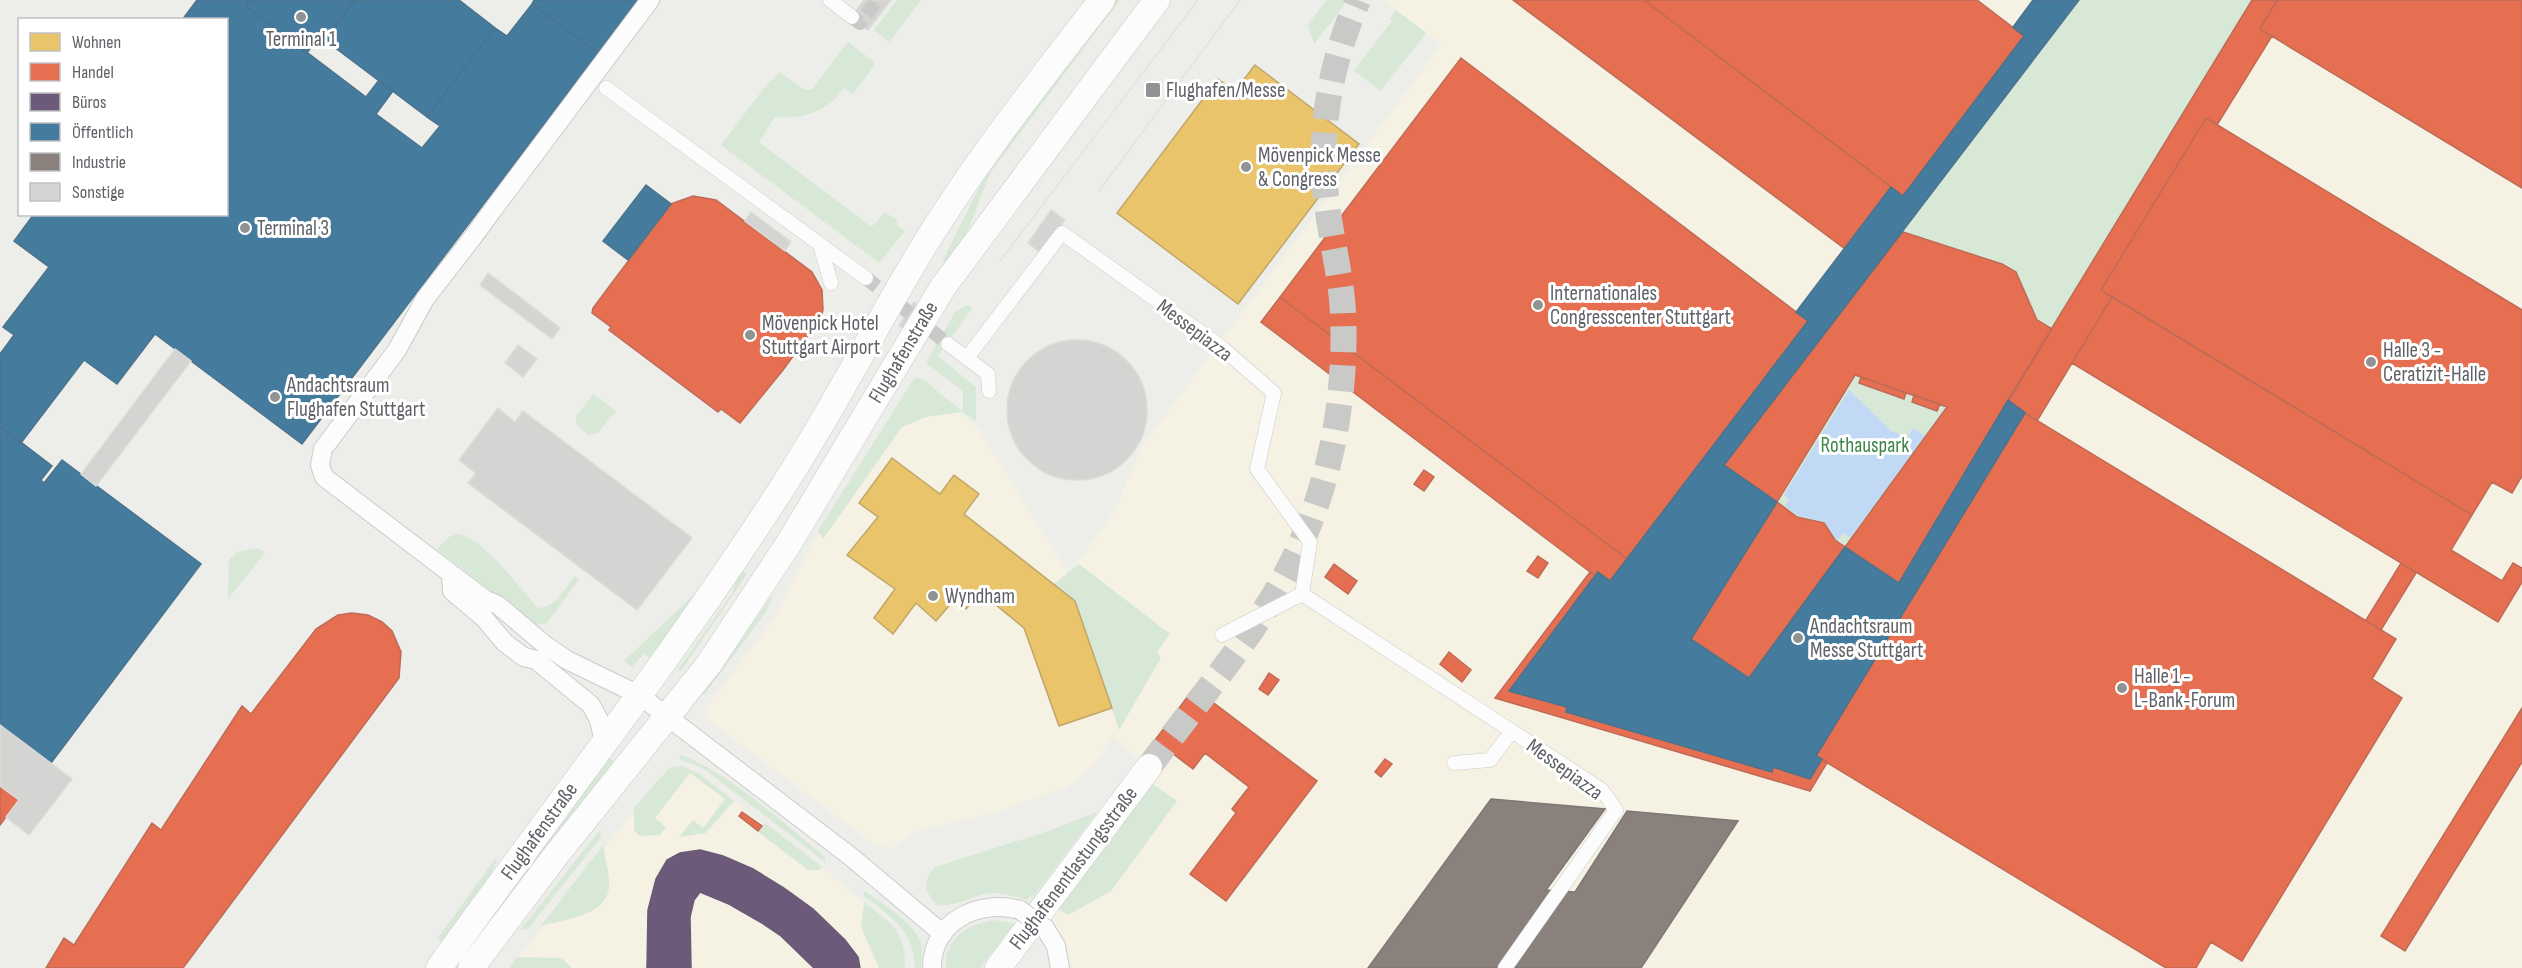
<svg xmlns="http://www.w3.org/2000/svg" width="2522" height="968" viewBox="0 0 2522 968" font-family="'Sofia Sans Condensed',sans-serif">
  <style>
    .commercial { fill: #f5f2e4 }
    .green { fill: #d7e8d7 }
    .water { fill: #c1d9f4 }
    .homes { fill: #e9c46a; stroke: #bfa669; stroke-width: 1.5 }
    .shops { fill: #e76f51; stroke: #be6b57; stroke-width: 1.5 }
    .offices { fill: #6d597a; stroke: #685b74; stroke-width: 1.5 }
    .public { fill: #457b9d; stroke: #4c738c; stroke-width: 1.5 }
    .industry { fill: #8a817c; stroke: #7d7775; stroke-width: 1.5 }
    .building { fill: #d4d4d2; stroke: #dcdbd8; stroke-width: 1.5 }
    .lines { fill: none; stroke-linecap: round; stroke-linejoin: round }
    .pedestrian-tunnel { stroke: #c9cac8; stroke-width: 14; stroke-dasharray: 14 7; stroke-linecap: butt }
    .secondary-tunnel { stroke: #c9cac8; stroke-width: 26; stroke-dasharray: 26 13; stroke-linecap: butt }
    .pedestrian-casing { stroke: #cacbca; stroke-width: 15 }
    .minor-casing { stroke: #cacbca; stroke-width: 20 }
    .secondary-casing { stroke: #c9c9c9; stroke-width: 27 }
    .pedestrian { stroke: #fcfcfc; stroke-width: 14 }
    .minor { stroke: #fcfcfc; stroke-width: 18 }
    .secondary { stroke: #fcfcfc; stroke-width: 26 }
    .tram { stroke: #e3e3e3; stroke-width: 1.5 }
    .minor-bridge-casing { stroke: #cacbca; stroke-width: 20; stroke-linecap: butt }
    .minor-bridge { stroke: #fcfcfc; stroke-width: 18 }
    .poi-dot { fill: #909294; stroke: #fff; stroke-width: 2 }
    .labels { text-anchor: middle; stroke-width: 6; stroke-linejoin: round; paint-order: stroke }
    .poi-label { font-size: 21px; fill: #5e6166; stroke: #fff; text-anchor: start }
    .street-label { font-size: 21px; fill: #5e6166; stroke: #fff }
    .park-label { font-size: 21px; fill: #3e8547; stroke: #fff }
  </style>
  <rect width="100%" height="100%" fill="#edede9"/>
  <path class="commercial" d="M1383 0H2522V968H1072L1051 915 1155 774 1113 737 1096 763 1068 787 997 812 917 831 892 848 877 846 708 720 706 708 776 616 816 537 917 379 978 428 1069 575 1114 512 1141 448 1441 45Z
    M666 771 695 773 820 866 865 904 903 968H510Z"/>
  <path class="green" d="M897 0H921L889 42 874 30Z
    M1115 0H1120L993 169C977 198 970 241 945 263L943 260 990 166Z
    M1327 0H1348L1314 44 1308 24Z
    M2079 0H2252L2052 329 1749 678 1724 465Z
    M1396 10 1426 33 1381 91 1354 71 1392 21 1390 19Z
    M848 42 873 61 874 66 853 94 844 88C826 112 805 119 775 117L759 142 870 226 874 225 885 212 898 221 896 224 905 231 879 263 721 145 764 88 780 72 805 90 812 89Z
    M967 305 973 307 938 356 976 387V421L962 412 926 417 902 427 823 539 818 531 915 377 924 380 963 412V391L926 363 955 312Z
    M593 394 616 411 598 433 588 435 576 424V416Z
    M457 534C482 536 521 590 538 608 556 608 565 588 575 576L579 579 547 623 535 625 437 549 449 537Z
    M258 548 265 553 228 599 229 560 237 552Z
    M1079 564 1170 634 1157 652 1161 658 1119 730 1075 601 1054 584Z
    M741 569 747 574 681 671 678 670 732 593Z
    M705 584 651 658 644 654 632 667 624 661Z
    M774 593 766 612 704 695 702 693Z
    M679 754C729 772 784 824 825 857V862L703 768 681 760Z
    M606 756 616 763 543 852 458 968H452Z
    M681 766 698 773 734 801 706 833 679 837 693 820 703 828 725 799 690 773 655 818 666 827 660 835 640 836 634 830V808L669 768Z
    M1153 784 1177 801 1111 891 1068 915 1058 909Z
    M1097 812 1033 897 1031 896 1027 900C1013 896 998 891 984 894 967 898 955 907 937 905 924 891 922 882 935 867L1046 832Z
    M765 823 822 867 819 870H808L758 832Z
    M600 830 601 837 528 929 520 930Z
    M603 845C605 858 610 876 609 888 605 917 563 919 541 926Z
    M495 859 497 861 487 883 443 943 438 938Z
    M865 891C883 905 914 921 921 944 923 952 921 960 921 968H915C915 931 890 916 863 895Z
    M864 902C892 925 905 929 905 968H879L861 927Z
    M994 920 1014 924 980 968H946C944 938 968 924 994 920Z
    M517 957 562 958 572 968H509Z"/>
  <path class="water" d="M1849 390 1891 431 1908 438 1913 428 1925 436 1850 538 1843 533 1836 541 1824 522 1797 515 1785 506 1789 499 1784 495Z"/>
  <path class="homes" d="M1255 65 1359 144 1238 304 1117 213 1218 79 1235 91Z
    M892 458 940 494 954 475 979 494 964 514 1075 601 1112 708 1059 726 1024 628 980 592 966 609 954 600 936 621 916 603 893 634 874 618 895 589 847 555 878 517 859 503Z"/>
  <path class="shops" d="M1513 0H1644L1891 187 1845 249Z
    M1644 0H1977L2024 36 1903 196Z
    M2252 0H2277L2260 29 2272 36 2217 125 2206 118 2101 290 2112 297 2037 421 2008 400Z
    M2277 0H2522V188L2260 29Z
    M1461 58 1808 321 1627 559 1280 297Z
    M1461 58 1808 321 1627 559 1280 297Z
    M2206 118 2522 310V476L2512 493 2492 482 2472 515 2101 290Z
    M693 196 716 200 812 272 822 290 823 310 820 320 813 325V329L783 370 740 423 721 409 718 412 609 330 611 327 592 313 593 308 671 204Z
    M1903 232 2002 264 2016 272 2037 320 2052 329 1899 583 1845 547 1947 407 1855 375 1777 502 1724 465Z
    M1280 297 1627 559 1610 581 1598 572 1595 575 1590 572 1261 322Z
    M2112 297 2472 515 2451 550 2502 581 2513 563 2522 568V582L2498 622 2072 363Z
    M1861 377 1906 393 1904 399 1859 383Z
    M1914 395 1940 404 1937 411 1912 402Z
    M2025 413 2396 639 2372 679 2402 698 2242 961 2211 942 2196 968H2166L1816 756Z
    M1424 470 1434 477 1424 491 1414 484Z
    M1777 502 1797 517 1824 523 1835 540 1845 547 1749 678 1691 639Z
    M1538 556 1548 563 1538 578 1527 571Z
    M2401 563 2416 573 2381 630 2366 620Z
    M1334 564 1357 581 1348 594 1325 577Z
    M1590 572 1595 575 1509 691 1567 707 1566 712 1772 772 1773 767 1810 779 1822 759 1827 763 1810 791 1495 698Z
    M352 613 368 615 382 622 392 631 401 652 399 678 183 968H46L64 938 74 945 152 823 161 830 242 706 251 714 316 629 338 615Z
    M1449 652 1471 670 1462 682 1440 664Z
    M1269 673 1279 680 1268 695 1259 689Z
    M1194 688 1317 781 1226 901 1190 874 1236 813 1232 809 1249 787 1205 753 1193 769 1155 740Z
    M2522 708V762L2405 951 2381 936Z
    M1385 759 1392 764 1381 777 1375 772Z
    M0 786 19 800 0 825Z
    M742 812 762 826 758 831 739 816Z"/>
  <path class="offices" d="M700 850 723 856 753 869 784 888 813 909 845 940 858 957 860 968H814L781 936 762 923 729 904 700 892 694 900 690 917 691 968H647L648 910 656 879 667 860 680 853Z"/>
  <path class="public" d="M197 0H250L246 6 366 97 379 80 393 91 376 114 422 148 440 126 427 117 495 28 507 36 532 4 598 53 302 444 155 334 117 384 84 360 21 443 0 426V354L14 335 3 327 49 267 14 241 34 214H226V20H182Z
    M250 0H355L327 36 322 32 307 53 246 6Z
    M355 0H459L495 28 427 117 325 40Z
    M534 0H638L598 53 532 4Z
    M2033 0H2079L1724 465 1777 502 1691 639 1749 678 1845 547 1899 583 2008 400 2025 413 1816 756 1822 759 1810 779 1773 767 1772 772 1566 712 1567 707 1509 691 1598 572 1610 581 1808 321 1796 312 1891 187 1903 196 2024 36 2013 27Z
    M646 185 671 204 628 260 603 241Z
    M0 426 52 466 41 480 44 483 62 460 201 564 51 763 0 725Z"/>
  <path class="industry" d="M1491 799 1605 809 1546 890 1575 892 1627 811 1738 821 1641 968H1368Z"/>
  <path class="building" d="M864 0H891L868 30 851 17Z
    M1051 210 1065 220 1041 253 1028 243Z
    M751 212 791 242 785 251 745 221Z
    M488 273 560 328 552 339 480 285Z
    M914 302 917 304 903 328 899 326Z
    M1007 410a70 70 0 1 1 140 0a70 70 0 1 1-140 0Z
    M518 345 537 359 523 377 505 363Z
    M175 349 191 361 96 486 81 474Z
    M498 408 515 422 523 411 692 538 637 610 468 483 476 473 459 460Z
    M0 725 72 779 29 835 6 817 19 800 0 786Z"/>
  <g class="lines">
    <path class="pedestrian-tunnel" d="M852 17 860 23 877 0
      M866 278 948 344"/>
    <path class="secondary-tunnel" d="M1149 767C1192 708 1242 650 1279 587 1327 503 1347 408 1343 312 1341 275 1331 240 1327 204 1317 134 1330 64 1358 0"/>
    <g class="pedestrian-casing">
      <path id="pedestrian" d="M830 0 852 17
        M606 88 866 278
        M820 245 831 283
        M948 344 988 374 989 391
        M967 358 1062 233 1220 346 1274 393 1257 469 1310 542 1302 594
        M1302 594 1602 790 1616 810 1505 968
        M1222 635 1302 594
        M1454 763 1490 760 1512 731"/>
    </g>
    <g class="minor-casing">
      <path id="minor" d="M492 211 650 0
        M323 449 397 350 425 299 473 237
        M433 560 486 600 498 605 545 645 567 660 639 695 850 856 943 934
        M451 574 452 591 484 618 505 643 524 657 536 660 591 705 599 720 604 743
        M1045 928 1056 946 1060 968
        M932 968C932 920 980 899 1020 910"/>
    </g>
    <g class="secondary-casing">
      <path id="secondary" d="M439 968C549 815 666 666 769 508 825 424 870 335 922 249 975 162 1040 80 1102 0
        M471 968 557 854 709 664 789 543 943 287 1157 0
        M998 968 1149 767"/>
    </g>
    <use href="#pedestrian" class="pedestrian"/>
    <use href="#minor" class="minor"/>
    <use href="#secondary" class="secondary"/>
    <path class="tram" d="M1099 191 1240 0
      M1000 261 1198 0"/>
    <g class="minor-bridge-casing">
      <path id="minor-bridge" d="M473 237 492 211
        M323 449 320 465 324 477 433 560
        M1020 910 1045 928"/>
    </g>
    <use href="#minor-bridge" class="minor-bridge"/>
  </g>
  <g class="poi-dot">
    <circle cx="301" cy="17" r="6"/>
    <rect x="1145" y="82" width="16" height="16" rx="3"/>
    <circle cx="1246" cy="167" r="6"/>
    <circle cx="245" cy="228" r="6"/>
    <circle cx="1538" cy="305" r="6"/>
    <circle cx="750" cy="335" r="6"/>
    <circle cx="2371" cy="362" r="6"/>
    <circle cx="275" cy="397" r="6"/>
    <circle cx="933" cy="596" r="6"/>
    <circle cx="1798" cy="638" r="6"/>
    <circle cx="2122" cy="688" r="6"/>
  </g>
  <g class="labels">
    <g class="poi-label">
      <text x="301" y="46" text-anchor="middle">Terminal 1</text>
      <text x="1166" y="97">Flughafen/Messe</text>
      <text x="1258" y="162">Mövenpick Messe<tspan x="1258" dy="24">&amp; Congress</tspan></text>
      <text x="257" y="235">Terminal 3</text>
      <text x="1550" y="300">Internationales<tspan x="1550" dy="24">Congresscenter Stuttgart</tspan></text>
      <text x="762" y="330">Mövenpick Hotel<tspan x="762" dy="24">Stuttgart Airport</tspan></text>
      <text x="2383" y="357">Halle 3 -<tspan x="2383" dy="24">Ceratizit-Halle</tspan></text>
      <text x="287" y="392">Andachtsraum<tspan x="287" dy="24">Flughafen Stuttgart</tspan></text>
      <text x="945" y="603">Wyndham</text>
      <text x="1810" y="633">Andachtsraum<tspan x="1810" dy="24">Messe Stuttgart</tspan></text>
      <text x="2134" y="683">Halle 1 -<tspan x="2134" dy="24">L-Bank-Forum</tspan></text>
    </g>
    <g class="street-label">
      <text transform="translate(1195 330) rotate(37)" y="7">Messepiazza</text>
      <text transform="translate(903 352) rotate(-59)" y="7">Flughafenstraße</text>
      <text transform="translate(1565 769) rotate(36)" y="7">Messepiazza</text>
      <text transform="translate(539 831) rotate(-54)" y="7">Flughafenstraße</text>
      <text transform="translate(1073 868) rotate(-53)" y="7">Flughafenentlastungsstraße</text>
    </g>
    <g class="park-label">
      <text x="1865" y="452">Rothauspark</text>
    </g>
  </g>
  <rect x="18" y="18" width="210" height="198" fill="#ffffff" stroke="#bfc0c2" stroke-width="1.5"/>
  <rect x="30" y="33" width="30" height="18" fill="#e9c46a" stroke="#bfc0c2" stroke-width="1.5"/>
  <text x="72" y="48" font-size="18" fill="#5e6166">Wohnen</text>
  <rect x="30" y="63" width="30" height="18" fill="#e76f51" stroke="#bfc0c2" stroke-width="1.5"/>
  <text x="72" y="78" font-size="18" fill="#5e6166">Handel</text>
  <rect x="30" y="93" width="30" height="18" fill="#6d597a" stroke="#bfc0c2" stroke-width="1.5"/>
  <text x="72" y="108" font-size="18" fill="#5e6166">Büros</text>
  <rect x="30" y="123" width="30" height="18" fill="#457b9d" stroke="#bfc0c2" stroke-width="1.5"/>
  <text x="72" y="138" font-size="18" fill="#5e6166">Öffentlich</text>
  <rect x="30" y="153" width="30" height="18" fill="#8a817c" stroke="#bfc0c2" stroke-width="1.5"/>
  <text x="72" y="168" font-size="18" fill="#5e6166">Industrie</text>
  <rect x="30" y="183" width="30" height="18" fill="#d4d4d2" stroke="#bfc0c2" stroke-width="1.5"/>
  <text x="72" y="198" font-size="18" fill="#5e6166">Sonstige</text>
</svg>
